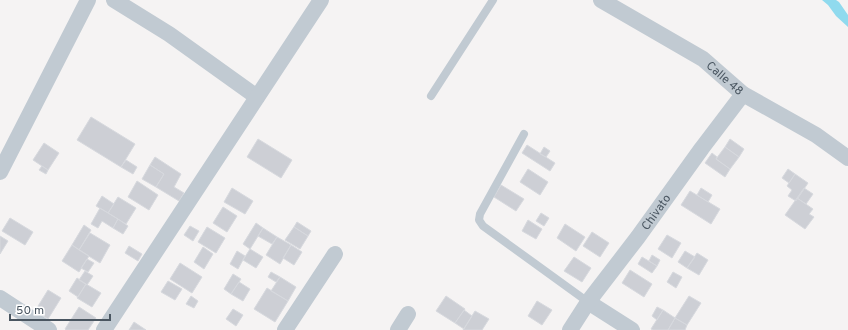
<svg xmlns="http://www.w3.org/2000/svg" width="848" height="330" viewBox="0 0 848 330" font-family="Overpass,sans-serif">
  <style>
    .water { fill: #90daee }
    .building { fill: #cdcfd5; stroke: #d7d9de }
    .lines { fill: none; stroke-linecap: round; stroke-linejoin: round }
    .lane { stroke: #c1cad2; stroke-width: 8 }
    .street { stroke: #c1cad2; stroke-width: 16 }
    .labels { text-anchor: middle; stroke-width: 3.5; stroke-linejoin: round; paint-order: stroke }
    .street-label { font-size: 12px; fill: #4a5661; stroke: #fff }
  </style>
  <rect width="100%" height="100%" fill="#f5f3f3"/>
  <path class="water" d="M822 0H836L839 2 848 15V27L836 16 828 5Z"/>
  <path class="building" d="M91 117 135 144 121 167 77 140Z
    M258 139 292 160 281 178 247 157Z
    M730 139 744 149 739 157 725 147Z
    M44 143 59 153 48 170 33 160Z
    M527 145 555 163 550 171 522 153Z
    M544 147 550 151 546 157 540 154Z
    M725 147 739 157 730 169 716 159Z
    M712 153 717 157 716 159 730 169 725 177 705 163Z
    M155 157 181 174 174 187 184 193 179 201 156 187 164 174 150 165Z
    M126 160 137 167 133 174 121 167Z
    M150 165 164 174 156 187 142 179Z
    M42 166 48 170 46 174 39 170Z
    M528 169 548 182 540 195 520 182Z
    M788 169 795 174 789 183 782 178Z
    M795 174 808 183 796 201 788 196 792 190 787 186Z
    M137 181 158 195 149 210 128 197Z
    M501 185 524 199 516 211 494 197Z
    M232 188 253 201 245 214 224 202Z
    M701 188 712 195 708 202 697 195Z
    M804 188 813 194 806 204 797 198Z
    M690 191 720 209 711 224 681 205Z
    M102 196 114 204 108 213 96 206Z
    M118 197 136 208 126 224 108 213Z
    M797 198 813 209 809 214 814 217 805 229 785 215Z
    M223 207 237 216 227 232 213 223Z
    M100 208 118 219 113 228 102 221 98 228 91 224Z
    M541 213 549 218 544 226 536 221Z
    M10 218 33 232 25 245 2 231Z
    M118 219 128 226 123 234 113 228Z
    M528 220 542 229 536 239 522 231Z
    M297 222 311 231 308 236 294 227Z
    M256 223 263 228 250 249 243 244Z
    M565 224 585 237 576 251 557 238Z
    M84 225 91 230 79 250 72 245Z
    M190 226 199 231 193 241 184 235Z
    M207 227 225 238 216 253 198 242Z
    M294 227 308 236 300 249 285 240Z
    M263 228 277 237 272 244 258 236Z
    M592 232 609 243 600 257 583 246Z
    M90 233 110 245 100 263 79 250Z
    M667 235 681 243 672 258 658 249Z
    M0 236 8 241 0 254Z
    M277 237 291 245 280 264 266 255Z
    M72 245 89 256 79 272 62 261Z
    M291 245 302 252 294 265 283 258Z
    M129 246 142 254 138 261 125 253Z
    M203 247 213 254 204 269 194 262Z
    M250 249 263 257 256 268 243 260Z
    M237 251 245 256 238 269 230 264Z
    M685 251 695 257 687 268 678 262Z
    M697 253 708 260 699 275 687 268Z
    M652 255 660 260 657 266 649 261Z
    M574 257 591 268 582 282 564 271Z
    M642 257 657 266 652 273 638 264Z
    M87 259 94 263 88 272 81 268Z
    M180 263 202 277 192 293 170 279Z
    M630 270 652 284 644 297 622 283Z
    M85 271 93 276 87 285 79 280Z
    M271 272 280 277 276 282 268 277Z
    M673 272 682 277 676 288 667 282Z
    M233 274 241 279 231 294 224 289Z
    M280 277 296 287 288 301 271 291Z
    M77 278 86 284 78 297 69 291Z
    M168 281 182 289 175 300 161 292Z
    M239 282 250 289 243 301 231 294Z
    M86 284 101 293 92 307 77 298Z
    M267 288 288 301 275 322 254 309Z
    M48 290 61 298 48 319 35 311Z
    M191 296 198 301 194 308 186 304Z
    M446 296 465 309 455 323 436 311Z
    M689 296 701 303 687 325 675 318Z
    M537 301 552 310 542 325 528 316Z
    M79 307 96 318 88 330H66L65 329Z
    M657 307 663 310 657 320 652 316Z
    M233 309 243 315 236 326 226 319Z
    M464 310 472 316 464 329 455 323Z
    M663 310 675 318 668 330H653L651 329Z
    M475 311 489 319 482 330H463Z
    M675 318 687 325 685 330H668Z
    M134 322 146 330H129Z"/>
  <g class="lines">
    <path class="lane" d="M431 96 493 0
      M524 134 480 214 479 220 483 226 588 302"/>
    <g class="street">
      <path d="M114 0 169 34 257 97"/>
      <path id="s1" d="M601 0 703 59 743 94 816 135 848 158"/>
      <path d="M0 172 88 0"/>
      <path d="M0 298 49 330"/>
      <path d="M588 302 632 330"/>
      <path d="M104 330 321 0"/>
      <path d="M285 330 335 254"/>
      <path d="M398 330 408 314"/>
      <path id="s2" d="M570 330 588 302 638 237 702 148 743 94"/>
    </g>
  </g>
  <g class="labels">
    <g class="street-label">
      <text dy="4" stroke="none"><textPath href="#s1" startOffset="147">Calle 48</textPath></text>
      <text dy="4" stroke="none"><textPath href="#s2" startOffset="146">Chivato</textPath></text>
    </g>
  </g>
  <path d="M10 314v6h100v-6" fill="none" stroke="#4a5661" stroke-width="2"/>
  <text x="16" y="314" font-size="12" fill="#4a5661" stroke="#ffffff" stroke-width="3" paint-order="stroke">50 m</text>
</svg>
